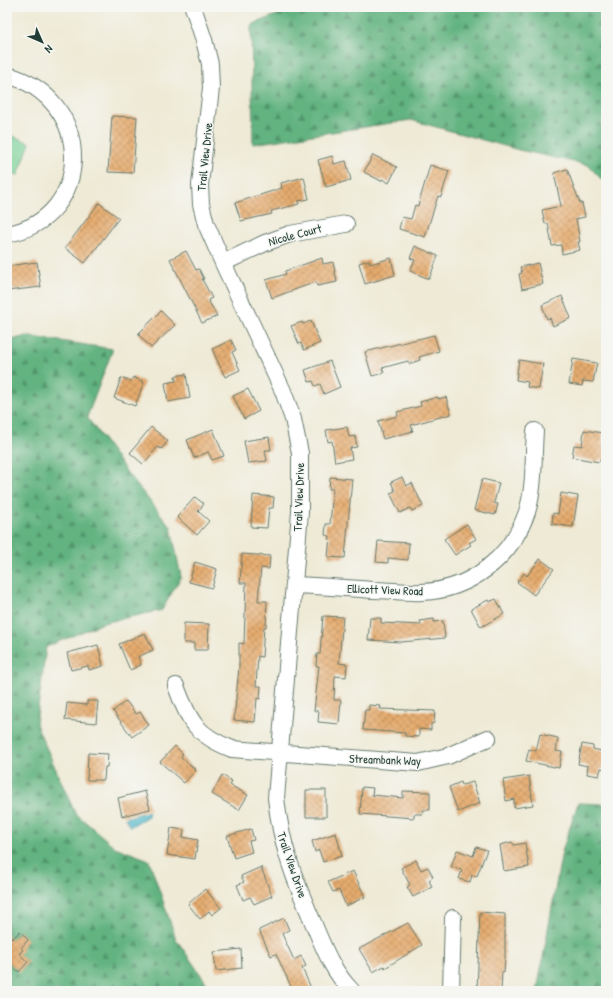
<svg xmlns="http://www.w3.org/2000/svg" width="613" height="998" viewBox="0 0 613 998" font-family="'Patrick Hand',sans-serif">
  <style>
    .green { fill: #78d197; stroke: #4c8766 }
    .forest { fill: url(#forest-firs); stroke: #40785a }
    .water { fill: #49b4c7; stroke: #34787e }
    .building { fill: url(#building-cross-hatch) }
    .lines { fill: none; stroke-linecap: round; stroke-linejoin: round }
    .minor-casing { stroke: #677a6d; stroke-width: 18 }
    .minor { stroke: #fff; stroke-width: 16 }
    .labels { text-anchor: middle; stroke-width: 3; stroke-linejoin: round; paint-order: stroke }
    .street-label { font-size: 12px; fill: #1f3d34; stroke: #f6f6f2 }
  </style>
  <defs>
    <pattern id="forest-firs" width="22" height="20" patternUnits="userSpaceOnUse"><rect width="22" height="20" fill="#62b380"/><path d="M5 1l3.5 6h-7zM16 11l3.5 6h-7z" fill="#50936a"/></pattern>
    <pattern id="building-cross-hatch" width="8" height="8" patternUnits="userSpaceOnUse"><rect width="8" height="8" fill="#e6ab6d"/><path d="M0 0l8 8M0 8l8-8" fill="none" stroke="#ba8c5a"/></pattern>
  </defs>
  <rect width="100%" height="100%" fill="#f6f6f2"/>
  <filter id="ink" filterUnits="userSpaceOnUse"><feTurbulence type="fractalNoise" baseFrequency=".025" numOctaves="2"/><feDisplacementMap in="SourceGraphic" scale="8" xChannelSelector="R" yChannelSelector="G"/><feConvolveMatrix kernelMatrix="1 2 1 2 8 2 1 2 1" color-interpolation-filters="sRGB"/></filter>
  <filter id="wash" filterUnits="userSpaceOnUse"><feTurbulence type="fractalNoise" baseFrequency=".012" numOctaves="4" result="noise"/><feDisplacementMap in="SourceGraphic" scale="16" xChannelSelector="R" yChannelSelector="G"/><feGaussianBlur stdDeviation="0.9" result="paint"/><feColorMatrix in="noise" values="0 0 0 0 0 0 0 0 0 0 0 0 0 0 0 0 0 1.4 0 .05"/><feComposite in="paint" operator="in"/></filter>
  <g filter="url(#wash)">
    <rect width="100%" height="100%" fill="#eeead6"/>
    <path class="green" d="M7 134 30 143 18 175 7 171Z"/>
    <path class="forest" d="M296 7H606V184L588 165 519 150 411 120 253 144 251 25Z
      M27 336 113 349 87 417 128 474 171 527 181 577 162 610 103 623 46 647 36 724 75 813 115 847 149 860 176 939 212 991H7V341Z
      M578 803 606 804V991H537L562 851Z"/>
    <path class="water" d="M149 811 148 816 130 827 125 818Z"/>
    <g id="blocks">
      <path class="building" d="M112 116 137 117 133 173 108 172Z
        M373 155 397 167 389 183 382 179 381 181 364 172Z
        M332 156 334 164 346 161 351 180 326 187 318 160Z
        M430 165 449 171 441 197 438 196 425 237 399 229 402 217 411 219 415 205 418 206Z
        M567 169 580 203H582L585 217 576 219 580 242H578L580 250 562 254 561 245 552 246 548 223 545 224 542 210 561 206 554 173Z
        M304 177 309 199 298 201 299 204 271 211 272 214 241 221 235 203 282 188 281 183Z
        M99 203 119 218 85 263 65 248Z
        M415 246 438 256 429 279 410 271 415 260 410 258Z
        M186 251 196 270 199 269 204 279H202L212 298 208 300 217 316 202 323 170 259Z
        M322 258 323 264 333 262 337 282 317 286 316 282 272 298 266 280 286 274 285 271Z
        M391 258 395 275 365 284 359 263 369 260 370 264Z
        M37 262 41 287 7 291V266Z
        M538 263 543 284 522 289 519 274 522 273 520 267Z
        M562 296 571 318 553 326 550 318 547 319 542 305Z
        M161 311 175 325 151 348 138 334Z
        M311 321 320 343 304 350 301 343 299 344 291 326 302 322 303 324Z
        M434 335 439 351 419 357 420 360 409 364 408 361 382 368 384 373 372 376 365 352Z
        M231 340 236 350 232 352 240 370 225 377 212 349Z
        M573 359 597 363 593 382 583 381 582 386 569 384Z
        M519 360 543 364 539 389 527 387 528 382 516 380Z
        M330 361 340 387 324 394 320 384 315 386 313 381 309 382 305 370Z
        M186 374 190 398 168 402 165 383 176 381 175 376Z
        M133 377 144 382 135 406 114 398 121 378 131 381Z
        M248 389 259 411 244 419 233 396Z
        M438 397V399L446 397 451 414 411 425 413 431 383 439 378 421 398 416 397 412 421 406 420 402Z
        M151 427 168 441 161 449 158 447 143 464 130 453Z
        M347 427 349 437 355 436 357 447 350 448 352 459 335 462 332 441 328 442 326 430Z
        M213 429 224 456 212 460 208 452 194 458 187 440Z
        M584 430 603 433 602 445 606 446V460L600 459 599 462 572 457 574 445 582 446Z
        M269 437 271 450H265L267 461 248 463 244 441Z
        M330 477 352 479 345 558 328 557 330 536 325 535 326 524H330L333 489H329Z
        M402 477 406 486 412 483 423 506 412 511 410 508 400 513 390 493 395 491 391 482Z
        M482 479 499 483 494 503 498 504 495 515 474 510Z
        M561 493 578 496 573 527 552 524 553 513 558 514Z
        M253 495 274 497 273 508H269L267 528 251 527Z
        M195 497 204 504 198 511 209 521 197 535 177 517Z
        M467 524 476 539 469 543 471 545 455 555 444 539Z
        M378 541 409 543 408 560 388 558V563L376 562Z
        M242 554 270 556 269 569 261 568 258 601H267L266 627H264L262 657 258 656 256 686H261L260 699 257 698 255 722 234 720 239 667V643L244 644 246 583H240Z
        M540 559 554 569 534 595 517 582 524 573 527 576Z
        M195 562 217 569 212 588 189 582Z
        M496 599 504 614 481 627 471 609 488 600 489 602Z
        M323 616 343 617 339 663 347 664 346 677 335 676 334 700H341L339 724 318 722 319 711H314L319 666H316L317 654H320Z
        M370 618H381V623L421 625 420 621 434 619V622L443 621 445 638 401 642 368 640Z
        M184 623 209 624 208 650H194V643H184Z
        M145 633 153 650 138 657 141 665 130 670 119 644Z
        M98 645 103 666 89 670 88 666 71 670 67 653Z
        M87 701H98L96 723 65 720 67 703 87 705Z
        M126 701 136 714 140 712 149 725 132 737 113 711Z
        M369 705 381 706 380 709 435 711 434 723 431 724V730L419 729V737L405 736V733L363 730 365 710H369Z
        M540 734 558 738 556 751 562 752 559 768 526 761 529 749 536 751Z
        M582 744 593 746V749L606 752V769L601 768 599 776 587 774 588 766 578 764Z
        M175 746 183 754 181 757 196 770 184 783 160 762Z
        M88 753 108 754 107 767H105L104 780H87Z
        M222 775 232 781 230 785 248 795 239 810 212 794Z
        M529 776 533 805 514 808V799L506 801 503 780Z
        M461 782 462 785 473 782 480 803 458 812 449 787Z
        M362 787 373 788 372 795 403 798V791L430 792V810H423V814H414V818L360 814Z
        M306 790H326V817H306Z
        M145 791 150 809 122 816 118 798Z
        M171 828 184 830 183 837 198 840 195 859 167 855Z
        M251 829 254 840 249 841 252 852 234 858 227 836Z
        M336 833 342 856 323 862 319 850 315 852 312 841Z
        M512 842 514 845 525 843 529 867 504 871 500 845Z
        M476 847 487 850 477 876 472 875 470 882 459 879 462 870 451 867 457 850 473 856Z
        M416 860 421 870 428 867 433 877 429 880 432 887 413 897 407 887 410 885 401 868Z
        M261 867 272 896 254 904 250 897 243 900 237 885 244 882 241 876Z
        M353 871 365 897 346 906 339 890 333 892 328 882Z
        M205 889 221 908 212 915 209 911 200 919 188 904Z
        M480 912 505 914V958L504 973 502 972 501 991H477Z
        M284 918 289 930 282 934 294 960 301 956 306 966 302 968 311 988 304 991H293L276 954 271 956 259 930Z
        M408 923 422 945 385 968 384 966 373 972 359 949Z
        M20 931 28 940 21 948 23 950 19 954 28 962 19 972 7 961V934L12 939Z
        M241 949 242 968 216 971 214 952Z"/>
    </g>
  </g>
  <g filter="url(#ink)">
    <use href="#blocks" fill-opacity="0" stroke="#677a6d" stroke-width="1"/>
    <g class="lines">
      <g class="minor-casing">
        <path id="minor" d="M193 7 204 40 210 64 211 88 200 185 201 204 206 224 223 263 283 391 293 419 300 453V512L276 798C281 845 294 878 312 920 323 946 332 971 352 991
          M7 75C96 99 94 219 7 234
          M223 263 265 243 290 234 346 224
          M294 585C320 586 347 588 373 590 389 590 406 593 422 592 470 590 511 558 527 512 535 487 533 457 535 431
          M176 686C189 721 196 735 232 749L418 763 448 756 488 738
          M451 991 453 918"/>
      </g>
      <use href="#minor" class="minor"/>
    </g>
  </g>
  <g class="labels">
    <g class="street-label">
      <text transform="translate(205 157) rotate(-84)" y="4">Trail View Drive</text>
      <text transform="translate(295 235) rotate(-15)" y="4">Nicole Court</text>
      <text transform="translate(299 497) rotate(-88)" y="4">Trail View Drive</text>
      <text transform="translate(385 590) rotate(2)" y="4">Ellicott View Road</text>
      <text transform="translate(385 760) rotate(2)" y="4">Streambank Way</text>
      <text transform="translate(292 865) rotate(71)" y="4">Trail View Drive</text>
    </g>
  </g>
  <rect width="613" height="998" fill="none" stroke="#f6f6f2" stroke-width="24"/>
  <g transform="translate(42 42) rotate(135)" stroke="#f6f6f2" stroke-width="3" paint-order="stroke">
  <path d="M0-3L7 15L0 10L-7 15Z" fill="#1f3d34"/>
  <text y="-6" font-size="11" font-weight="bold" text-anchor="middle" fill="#1f3d34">N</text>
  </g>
</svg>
